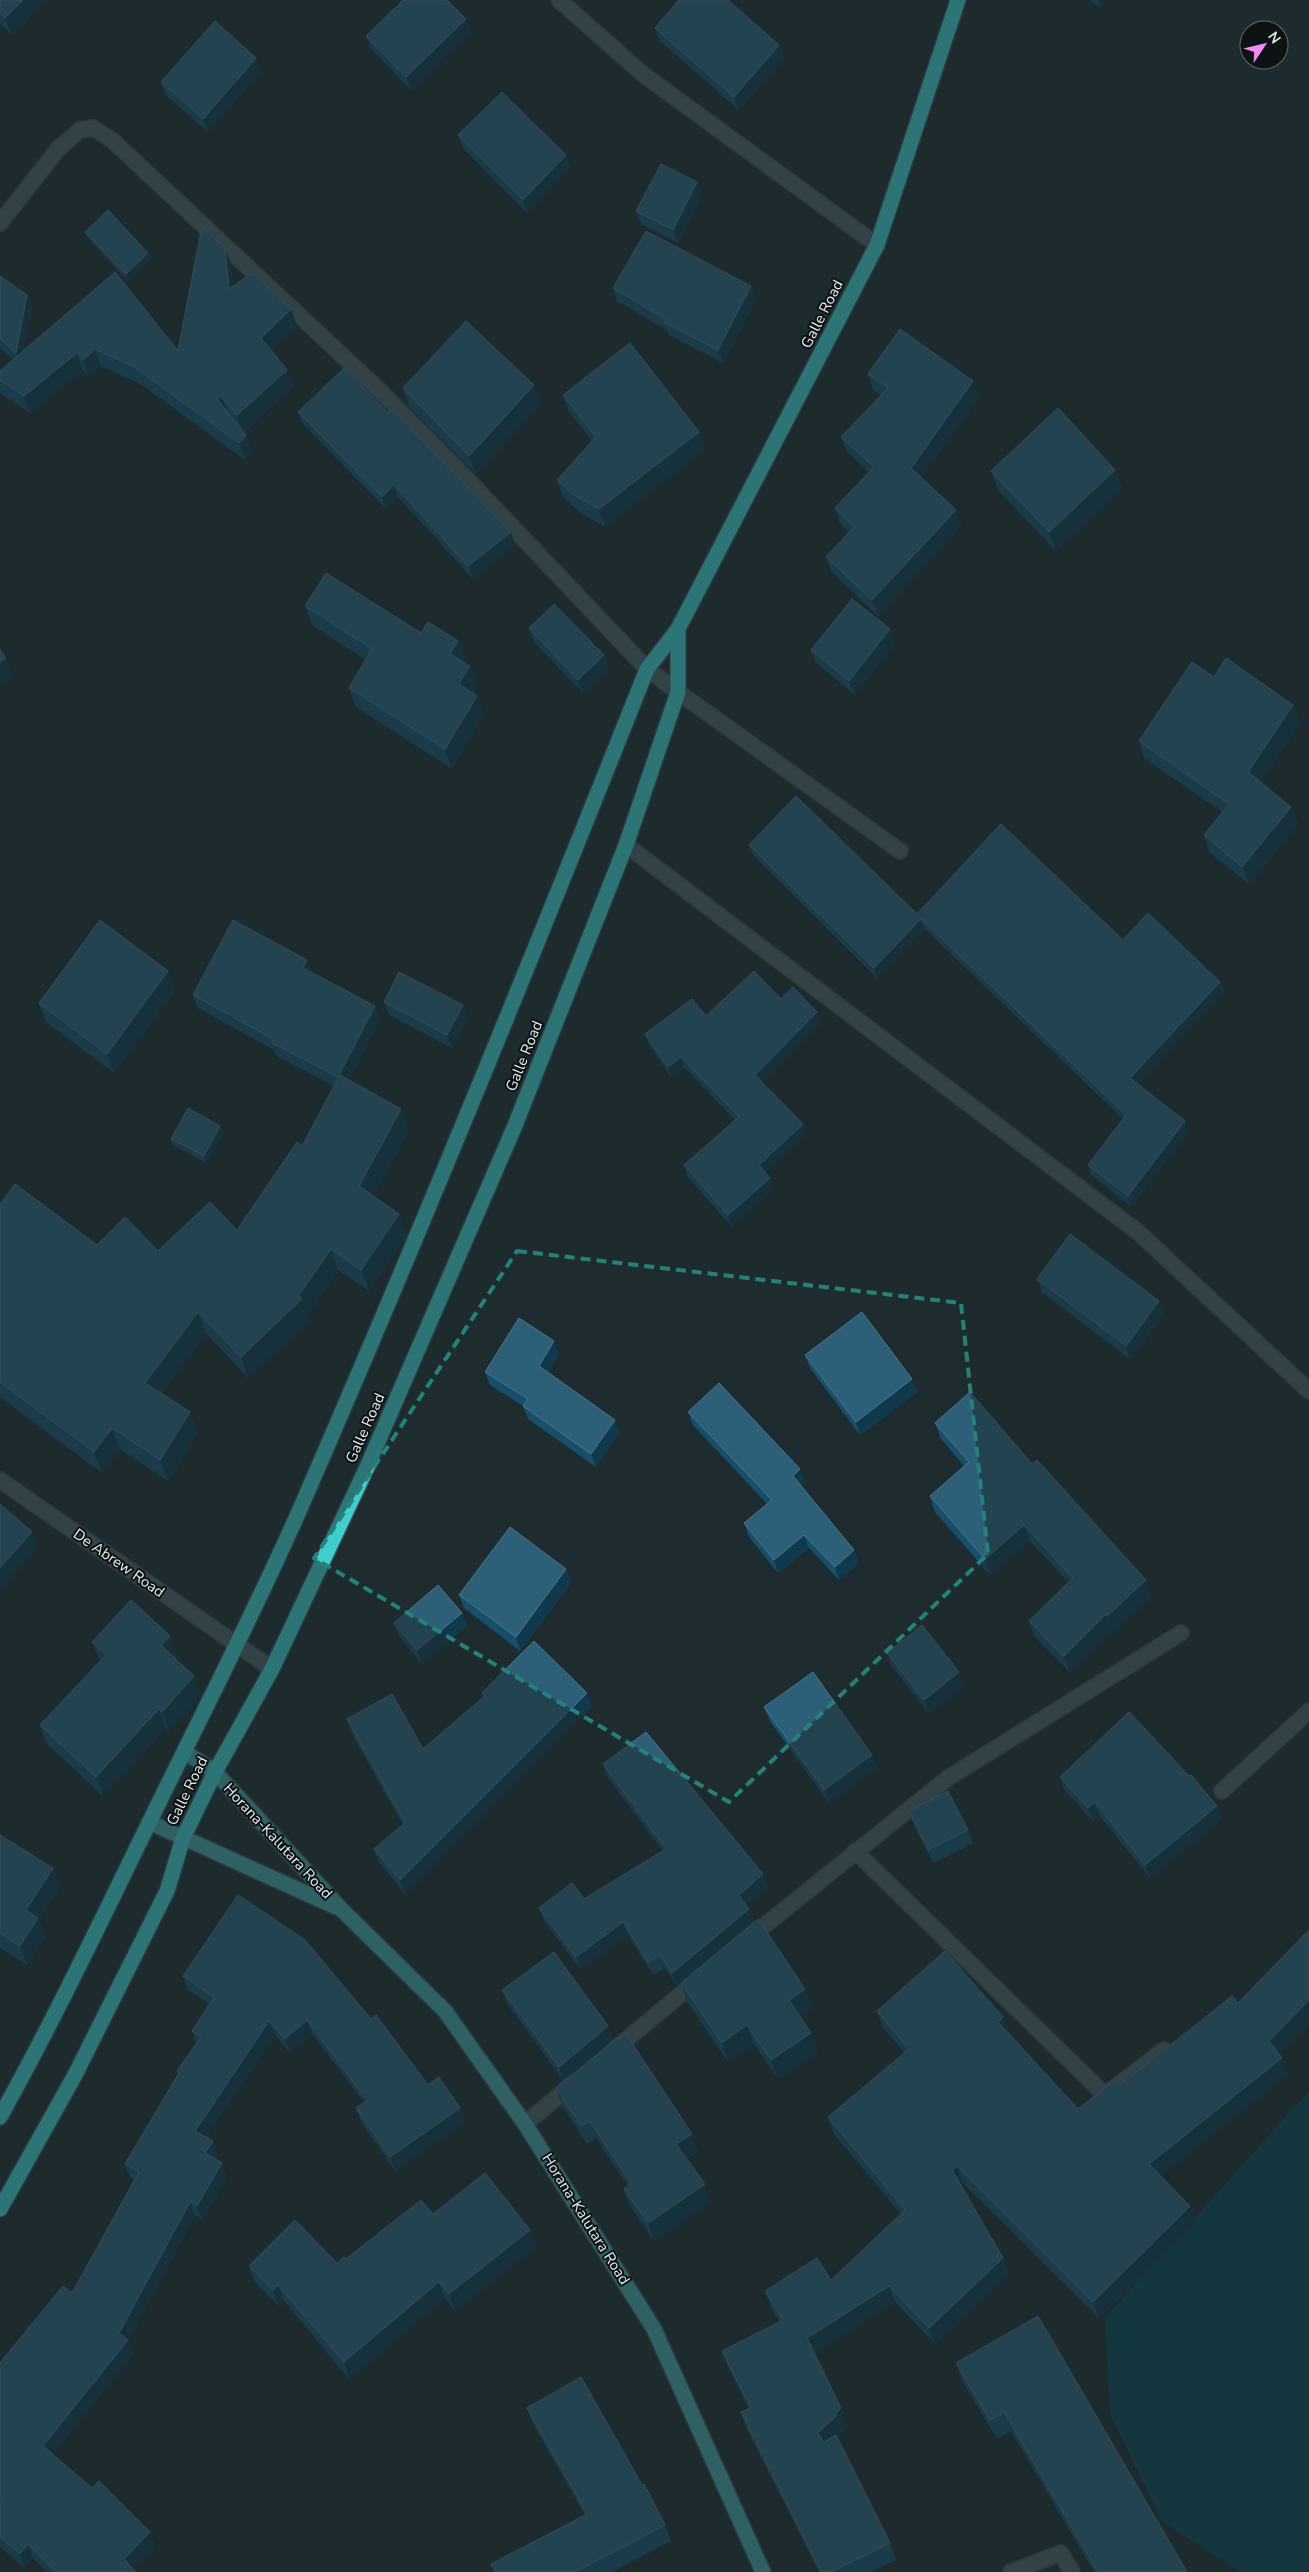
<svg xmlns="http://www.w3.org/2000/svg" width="1309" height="2572" viewBox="0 0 1309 2572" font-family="'Nunito Sans',sans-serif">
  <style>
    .green { fill: #094552 }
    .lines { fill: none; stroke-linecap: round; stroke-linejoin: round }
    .lane-casing { stroke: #3c484c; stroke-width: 18 }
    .street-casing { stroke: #3c484c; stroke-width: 18 }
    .primary-casing { stroke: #3c484c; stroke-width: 18 }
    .highway-casing { stroke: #3c484c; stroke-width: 18 }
    .lane { stroke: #4e5d62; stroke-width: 15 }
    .street { stroke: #4e5d62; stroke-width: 15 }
    .primary { stroke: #46a0a3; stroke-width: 15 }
    .highway { stroke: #40cdce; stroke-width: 15 }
    .wall { fill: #174e6a }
    .shaded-wall { fill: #11394d }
    .building { fill: #2e5f79; stroke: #4a768c }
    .marked { fill: none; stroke: #24827b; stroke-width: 4; stroke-dasharray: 10 6; stroke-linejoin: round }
    .labels { text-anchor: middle; stroke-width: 4; stroke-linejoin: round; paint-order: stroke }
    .street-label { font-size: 15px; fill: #e5eef1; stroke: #0d1315 }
  </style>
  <rect width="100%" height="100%" fill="#1e2c30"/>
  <path class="green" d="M1309 2091V2572H1240L1162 2521 1110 2414 1105 2318Z"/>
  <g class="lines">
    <g class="lane-casing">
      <path id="lane" d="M678 692 900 851
        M1011 2572 1061 2553 1072 2572"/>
    </g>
    <g class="street-casing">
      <path id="street" d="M559 0 644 75 877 245
        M0 223 58 149 80 130 93 128 112 140 379 390 465 477 647 669 678 692
        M626 845 1138 1232 1309 1391
        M0 1480 272 1669
        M1222 1791 1309 1711
        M855 1851 1105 2095 1164 2050
        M748 1939 948 1778 1181 1633
        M613 2051 699 1979
        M525 2124 574 2083"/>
    </g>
    <g class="primary-casing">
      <path id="primary" d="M185 1752 215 1772 342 1910 445 2011 525 2124 654 2329 763 2572
        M149 1822 336 1907"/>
    </g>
    <g class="highway-casing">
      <path id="highway" d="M0 2117C53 2022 100 1923 148 1825 199 1720 253 1616 300 1509 421 1232 535 951 647 669L678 629 877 245 958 0
        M0 2209 75 2075 167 1891 183 1838 215 1772 272 1669 367 1467 514 1128 626 845 678 692V629"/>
    </g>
    <use href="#lane" class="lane"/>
    <use href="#street" class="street"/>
    <use href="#primary" class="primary"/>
    <use href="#highway" class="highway"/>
  </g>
  <path class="wall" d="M0 0H46L12 35 0 24Z
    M1089 0H1106L1101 8Z
    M466 19 471 32 411 90 371 49 366 36Z
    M655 28 779 45 784 58 739 110 660 41Z
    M261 71 208 132 166 95 161 82Z
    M458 135 566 155 570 168 527 213 463 148Z
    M697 182 702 195 678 243 641 224 636 211Z
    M85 232 150 259 128 281 88 238Z
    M231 264 233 286 297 326 271 351 287 370 293 387 244 432 253 452 245 460 142 385 101 366 89 377 83 370 30 413 0 393V380L13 360 0 348V276L32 308 24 351 115 272 178 351Z
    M751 286 756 299 723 363 669 335 667 330 617 301 613 288Z
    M868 374 973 381 979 397 921 477 956 510 961 526 878 616 832 572 826 557 849 532 840 523 835 508 869 473 847 452 841 437 881 395 873 390Z
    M534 385 541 404 476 474 409 407 403 388Z
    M563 395 699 432 705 449 605 527 580 512 563 497 557 480 592 441 569 412Z
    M298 412 388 413 511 532 515 544 473 579 398 497 386 509 303 424Z
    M1115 470 1122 489 1056 551 998 490 991 471Z
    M305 606 458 641 465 660 464 662 470 666 477 685 473 693 484 715 451 768 356 707 349 688 366 660 312 625Z
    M529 628 604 655 608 668 583 693 534 642Z
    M895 643 854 694 816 663 811 650Z
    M1214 677 1293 705 1300 723 1260 781 1291 807 1298 824 1249 884 1210 853 1204 835 1223 812 1145 759 1139 741Z
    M749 845 917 914 1123 940 1220 982 1224 992 1137 1084 1189 1131 1131 1206 1091 1175 1088 1165 1123 1119 925 929 877 978 753 855Z
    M307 960 312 973 380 1019 349 1080 409 1130 373 1196 399 1214 407 1235 369 1291 338 1270 308 1314 310 1320 248 1378 206 1333 161 1393 190 1412 198 1433 168 1481 120 1449 102 1473 0 1397V1204L97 1245 158 1251 237 1230 302 1146 334 1086 276 1056 274 1050 198 1008 193 995Z
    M175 990 114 1073 46 1022 39 1003Z
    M781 999 817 1012 821 1022 762 1082 806 1134 765 1173 773 1188 731 1226 687 1176 684 1165 735 1120 684 1067 671 1077 649 1045 645 1034 706 1016Z
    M384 1002 463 1005 467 1019 452 1048 389 1015Z
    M223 1132 206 1163 173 1145 171 1139Z
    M1037 1279 1159 1301 1164 1314 1130 1359 1042 1292Z
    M559 1354 548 1372 615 1420 619 1433 596 1467 528 1419 523 1406 490 1385 485 1372Z
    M805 1355 917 1392 860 1435 810 1368Z
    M688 1412 805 1482 801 1486 859 1563 839 1580 809 1548 778 1573 749 1537 744 1523 767 1504 693 1425Z
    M935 1423 1032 1464 1152 1596 1113 1632 1112 1630 1070 1672 1035 1637 1029 1621 1068 1582 1030 1541 990 1575 935 1512 930 1496 964 1466 941 1439Z
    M566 1569 571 1583 520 1651 464 1608 459 1595Z
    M462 1613 467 1626 422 1664 399 1636 394 1623Z
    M170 1636 176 1655 174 1658 201 1695 169 1731 166 1728 103 1796 47 1744 40 1725 100 1661 92 1642Z
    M887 1653 964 1685 929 1713 892 1667Z
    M482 1693H587L591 1707 405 1894 379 1862 374 1849 403 1825 351 1732 347 1719 423 1749 484 1698Z
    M764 1707 872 1755 877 1768 829 1803 769 1720Z
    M603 1764 768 1888 746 1905 754 1922 805 1989 812 2008 800 2016 811 2033 818 2052 778 2079 754 2044 728 2062 687 2002 681 1983 677 1986 665 1968 653 1975 628 1935 581 1970 544 1921 539 1908 584 1899 663 1851 608 1778Z
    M1060 1777 1222 1819 1150 1878 1099 1815 1093 1821 1065 1791Z
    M909 1811 968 1830 973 1843 933 1863 914 1825Z
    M0 1835 60 1887 39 1920 45 1937 27 1965 0 1948Z
    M238 1895 428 2085 460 2108 465 2122 395 2171 361 2122 356 2108 364 2102 312 2034 290 2053 275 2035 206 2137 213 2141 218 2155 215 2159 227 2177 202 2220 195 2216 128 2340 133 2354 52 2454 92 2488 150 2532 155 2546 133 2569 136 2572H47L33 2558 25 2568 0 2547V2363L72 2293 134 2180 130 2177 125 2164 178 2074 177 2071 196 2044 192 2031 210 2004 188 1990 183 1976Z
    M1309 1930V2023L1279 2054 1288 2074 1160 2176 1196 2222 1099 2318 963 2183 960 2185 1003 2258 1009 2274 935 2344 895 2302 814 2353 841 2408 847 2425 842 2429 843 2431 837 2437 890 2543 896 2560 870 2572H819L747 2429 741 2412 749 2409 728 2367 722 2351 780 2322 771 2308 765 2291 831 2280 901 2214 834 2134 828 2117 905 2053 883 2028 877 2011 1003 2017 1009 2034 1078 2109 1119 2086 1238 2003Z
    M502 1990 613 2039 563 2080 507 2003Z
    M556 2088 698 2151 687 2159 711 2202 654 2241 630 2206 624 2189 628 2186 596 2138 587 2144 562 2105Z
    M433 2214 530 2230 536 2246 455 2311 445 2298 349 2379 284 2301 279 2306 255 2282 249 2266 337 2263 346 2259Z
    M956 2363 1187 2572H1094L1011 2431 997 2439 963 2382Z
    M527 2408 642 2485 665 2525 671 2541 612 2572H494L491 2564 585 2515 533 2424Z"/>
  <path class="shaded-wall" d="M23 0H46L12 35 5 18Z
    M1098 0H1106L1101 8Z
    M466 19 471 32 411 90 406 77Z
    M779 45 784 58 739 110 734 97Z
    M256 58 261 71 208 132 203 119Z
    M566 155 570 168 527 213 523 200Z
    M697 182 702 195 678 243 673 230Z
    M225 248 231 264 235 306 229 289Z
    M148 253 150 259 128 281 126 274Z
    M751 286 756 299 723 363 718 350Z
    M27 295 32 308 21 366 16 353Z
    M291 309 297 326 267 355 261 338Z
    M95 349 101 366 89 377 83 360Z
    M77 353 83 370 30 413 24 396Z
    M287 370 293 387 243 432 237 415Z
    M973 381 979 397 917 483 911 468Z
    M534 385 541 404 476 474 469 456Z
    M221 396 227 413 217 399Z
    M699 432 705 449 605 527 599 509Z
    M246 435 253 452 245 460 239 443Z
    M1115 470 1122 489 1056 551 1049 532Z
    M394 485 398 497 386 509 382 497Z
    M956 510 961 526 878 616 872 600Z
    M511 532 515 544 473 579 468 566Z
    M890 629 895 643 854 694 849 681Z
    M458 641 465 660 457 673 450 654Z
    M604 655 608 668 583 693 578 680Z
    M6 658 13 677 0 685V662Z
    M470 666 477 685 466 703 459 684Z
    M477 696 484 715 451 768 445 749Z
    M1293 705 1300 723 1254 789 1248 772Z
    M1291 807 1298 824 1249 884 1242 867Z
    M921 919 925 929 877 978 874 968Z
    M307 960 312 973 303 968Z
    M168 971 175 990 114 1073 107 1054Z
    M1220 982 1224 992 1133 1089 1130 1078Z
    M463 1005 467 1019 452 1048 447 1035Z
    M375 1006 380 1019 343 1091 338 1077Z
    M817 1012 821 1022 759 1085 755 1075Z
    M681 1057 684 1067 671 1077 668 1067Z
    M401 1109 409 1130 367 1207 359 1186Z
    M1185 1121 1189 1131 1131 1206 1128 1196Z
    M803 1124 806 1134 762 1176 759 1165Z
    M220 1126 223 1132 206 1163 204 1156Z
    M770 1178 773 1188 731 1226 728 1215Z
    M399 1214 407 1235 369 1291 361 1270Z
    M331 1249 338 1270 308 1314 310 1320 248 1378 241 1357 299 1295Z
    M1159 1301 1164 1314 1130 1359 1126 1346Z
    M198 1312 206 1333 153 1404 145 1383Z
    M554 1341 559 1354 543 1379 539 1366Z
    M912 1379 917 1392 860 1435 856 1422Z
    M190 1412 198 1433 168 1481 160 1460Z
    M615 1420 619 1433 596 1467 591 1454Z
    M112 1428 120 1449 102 1473 94 1452Z
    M800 1469 805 1482 797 1489 793 1476Z
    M1024 1525 1030 1541 990 1575 985 1559Z
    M32 1532 37 1548 0 1590V1568Z
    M804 1535 809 1548 778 1573 774 1560Z
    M854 1550 859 1563 839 1580 835 1567Z
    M566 1569 571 1583 520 1651 516 1637Z
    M1146 1580 1152 1596 1113 1632 1107 1616Z
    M462 1613 467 1626 422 1664 417 1650Z
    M1106 1614 1112 1630 1070 1672 1064 1656Z
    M170 1636 176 1655 168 1664 161 1645Z
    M959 1672 964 1685 929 1713 924 1700Z
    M194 1676 201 1695 169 1731 162 1712Z
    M587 1693 591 1707 405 1894 400 1880Z
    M159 1709 166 1728 103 1796 96 1777Z
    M872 1755 877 1768 829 1803 824 1790Z
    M1095 1802 1099 1815 1093 1821 1088 1808Z
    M1217 1806 1222 1819 1150 1878 1145 1865Z
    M53 1868 60 1887 39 1920 45 1937 27 1965 20 1946 26 1910Z
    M763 1874 768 1888 744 1908 739 1895Z
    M749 1909 754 1923 677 1986 672 1973Z
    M623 1922 628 1935 581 1970 576 1957Z
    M805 1989 812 2008 796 2019 789 2000Z
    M1309 2000V2023L1275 2058 1269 2041Z
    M1003 2017 1009 2034 1004 2039 998 2022Z
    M307 2020 312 2034 290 2053 285 2039Z
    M269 2021 275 2035 201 2144 195 2131Z
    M747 2025 754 2044 728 2062 722 2043Z
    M608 2026 613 2039 563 2080 559 2067Z
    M811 2033 818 2052 778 2079 771 2060Z
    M1282 2058 1288 2074 1155 2180 1149 2164Z
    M460 2108 465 2122 395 2171 390 2157Z
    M692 2134 698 2151 682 2161 676 2144Z
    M213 2141 218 2155 211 2167 205 2153Z
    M222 2163 227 2177 202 2220 197 2206Z
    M957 2166 963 2183 958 2187 952 2170Z
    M705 2184 711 2202 654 2241 648 2223Z
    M190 2202 195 2216 126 2344 128 2340 133 2354 48 2460 43 2446 119 2333Z
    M1190 2206 1196 2222 1099 2318 1093 2302Z
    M530 2230 536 2246 455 2311 449 2294Z
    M1003 2258 1009 2274 935 2344 929 2328Z
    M439 2282 445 2298 349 2379 344 2362Z
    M278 2285 284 2301 279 2306 273 2290Z
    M889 2286 895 2302 813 2354 807 2338Z
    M841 2408 847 2425 842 2429 843 2431 824 2449 818 2433 836 2413Z
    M150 2532 155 2546 130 2572 124 2559Z
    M28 2544 33 2558 25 2568 20 2554Z"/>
  <path class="building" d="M0 0H23L5 18 0 12Z
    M403 0H447L466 19 406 77 366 36Z
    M679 0H728L779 45 734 97 655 28Z
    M215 21 256 58 203 119 161 82Z
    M502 92 566 155 523 200 458 135Z
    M661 164 697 182 673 230 636 211Z
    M108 210 148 253 126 274 85 232Z
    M202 226 225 248 229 289 252 273 291 309 261 338 287 370 237 415 221 396 217 399 246 435 239 443 136 368 95 349 83 360 77 353 24 396 0 380V371L115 272 178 351Z
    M646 231 751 286 718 350 664 322 667 320 613 288Z
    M0 276 27 295 16 353 0 339Z
    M466 321 534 385 469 456 403 388Z
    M900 329 973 381 911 468 956 510 872 600 826 557 854 527 835 508 874 467 841 437 888 388 868 374Z
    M630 343 699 432 599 509 574 495 557 480 596 437 563 395Z
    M344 368 388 413 392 409 511 532 468 566 394 485 382 497 298 412Z
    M1058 408 1115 470 1049 532 991 471Z
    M326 573 421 633 428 622 458 641 450 654 470 666 459 684 477 696 445 749 349 688 372 649 305 606Z
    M852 599 890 629 849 681 811 650Z
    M554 604 604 655 578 680 529 628Z
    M0 649 6 658 0 662Z
    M1226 658 1293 705 1248 772 1291 807 1242 867 1204 835 1229 804 1139 741 1192 662 1214 677Z
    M796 796 917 914 1001 824 1123 940 1148 913 1220 982 1130 1078 1185 1121 1128 1196 1088 1165 1126 1115 921 919 874 968 749 845Z
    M100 920 168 971 107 1054 39 1003Z
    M233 920 307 960 303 968 375 1006 338 1077 272 1043 273 1039 193 995Z
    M754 971 781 999 793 987 817 1012 755 1075 803 1124 759 1165 770 1178 728 1215 684 1165 739 1117 681 1057 668 1067 645 1034 692 999 706 1016Z
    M399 972 463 1005 447 1035 384 1002Z
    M340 1075 401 1109 359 1186 399 1214 361 1270 331 1249 299 1295 302 1299 241 1357 198 1312 145 1383 190 1412 160 1460 112 1428 94 1452 0 1382V1204L15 1184 97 1245 125 1217 158 1251 210 1202 237 1230 297 1142 302 1146Z
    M188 1108 220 1126 204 1156 171 1139Z
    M1070 1234 1159 1301 1126 1346 1037 1279Z
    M862 1312 912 1379 856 1422 805 1355Z
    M519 1318 554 1341 539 1366 615 1420 591 1454 523 1406 528 1399 485 1372Z
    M719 1383 800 1469 793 1476 854 1550 835 1567 804 1535 774 1560 744 1523 772 1500 688 1412Z
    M970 1392 1032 1464 1037 1460 1146 1580 1107 1616 1106 1614 1064 1656 1029 1621 1073 1578 1024 1525 985 1559 930 1496 969 1462 935 1423Z
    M0 1504 32 1532 0 1568Z
    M510 1527 566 1569 516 1637 459 1595Z
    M438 1585 462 1613 417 1650 394 1623Z
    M131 1600 170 1636 161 1645 194 1676 162 1712 159 1709 96 1777 40 1725 106 1655 92 1642Z
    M922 1625 959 1672 924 1700 887 1653Z
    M534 1641 587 1693 400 1880 374 1849 405 1823 347 1719 392 1694 423 1749 485 1696 482 1693Z
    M813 1672 872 1755 824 1790 764 1707Z
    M1129 1712 1189 1776 1191 1775 1217 1806 1145 1865 1095 1802 1088 1808 1060 1777Z
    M646 1732 763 1874 739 1895 749 1909 672 1973 660 1955 648 1962 623 1922 576 1957 539 1908 572 1883 584 1899 666 1849 603 1764Z
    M948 1791 968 1830 928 1850 909 1811Z
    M0 1835 53 1868 26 1910 38 1918 20 1946 0 1933Z
    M238 1895 305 1940 371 2019 376 2015 428 2085 439 2077 460 2108 390 2157 356 2108 367 2100 307 2020 285 2039 269 2021 195 2131 213 2141 205 2153 222 2163 197 2206 190 2202 119 2333 128 2340 43 2446 92 2488 99 2481 150 2532 124 2559 136 2572H56L28 2544 20 2554 0 2537V2501L2 2498 0 2497V2363L63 2286 72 2293 139 2172 125 2164 179 2073 177 2071 201 2037 192 2031 214 1997 183 1976Z
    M758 1919 805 1989 789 2000 811 2033 771 2060 747 2025 722 2043 681 1983Z
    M1309 1930V2000L1269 2041 1282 2058 1149 2164 1190 2206 1093 2302 957 2166 952 2170 1003 2258 929 2328 889 2286 807 2338 841 2408 836 2413 837 2415 818 2433 824 2442 836 2435 890 2543 831 2572H821L741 2412 751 2408 722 2351 783 2320 765 2291 817 2258 831 2280 905 2210 828 2117 909 2049 877 2011 945 1951 1003 2017 998 2022 1078 2109 1114 2081 1119 2086 1232 1996 1238 2003Z
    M554 1952 608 2026 559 2067 502 1990Z
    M626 2034 692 2134 676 2144 705 2184 648 2223 624 2189 631 2183 590 2121 581 2126 556 2088 618 2037 619 2039Z
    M485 2173 530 2230 449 2294 439 2282 344 2362 278 2285 273 2290 249 2266 295 2220 337 2263 344 2257 346 2259 421 2200 433 2214Z
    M1038 2316 1187 2572H1098L1004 2412 990 2420 956 2363Z
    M581 2377 642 2485 644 2484 665 2525 575 2572H496L491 2564 587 2514 527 2408Z"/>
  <path d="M0 0H1309V2572H0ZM517 1251 961 1303 988 1554 729 1802 314 1558Z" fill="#1e2c30" fill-opacity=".55" fill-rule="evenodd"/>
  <path class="marked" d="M517 1251 961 1303 988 1554 729 1802 314 1558Z"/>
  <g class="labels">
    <g class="street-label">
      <text transform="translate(822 314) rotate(-63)" y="5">Galle Road</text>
      <text transform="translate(524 1056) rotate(-68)" y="5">Galle Road</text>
      <text transform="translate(365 1428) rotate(-66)" y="5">Galle Road</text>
      <text transform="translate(119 1563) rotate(35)" y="5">De Abrew Road</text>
      <text transform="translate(187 1791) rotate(-64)" y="5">Galle Road</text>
      <text transform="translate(278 1841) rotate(47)" y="5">Horana-Kalutara Road</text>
      <text transform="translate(586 2219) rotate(58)" y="5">Horana-Kalutara Road</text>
    </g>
  </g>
  <g transform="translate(1264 45) rotate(55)"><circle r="24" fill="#0d1315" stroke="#636b6d"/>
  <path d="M0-4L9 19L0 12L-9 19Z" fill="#f08bf6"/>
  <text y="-8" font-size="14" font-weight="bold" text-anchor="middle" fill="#e5eef1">N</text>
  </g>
</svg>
